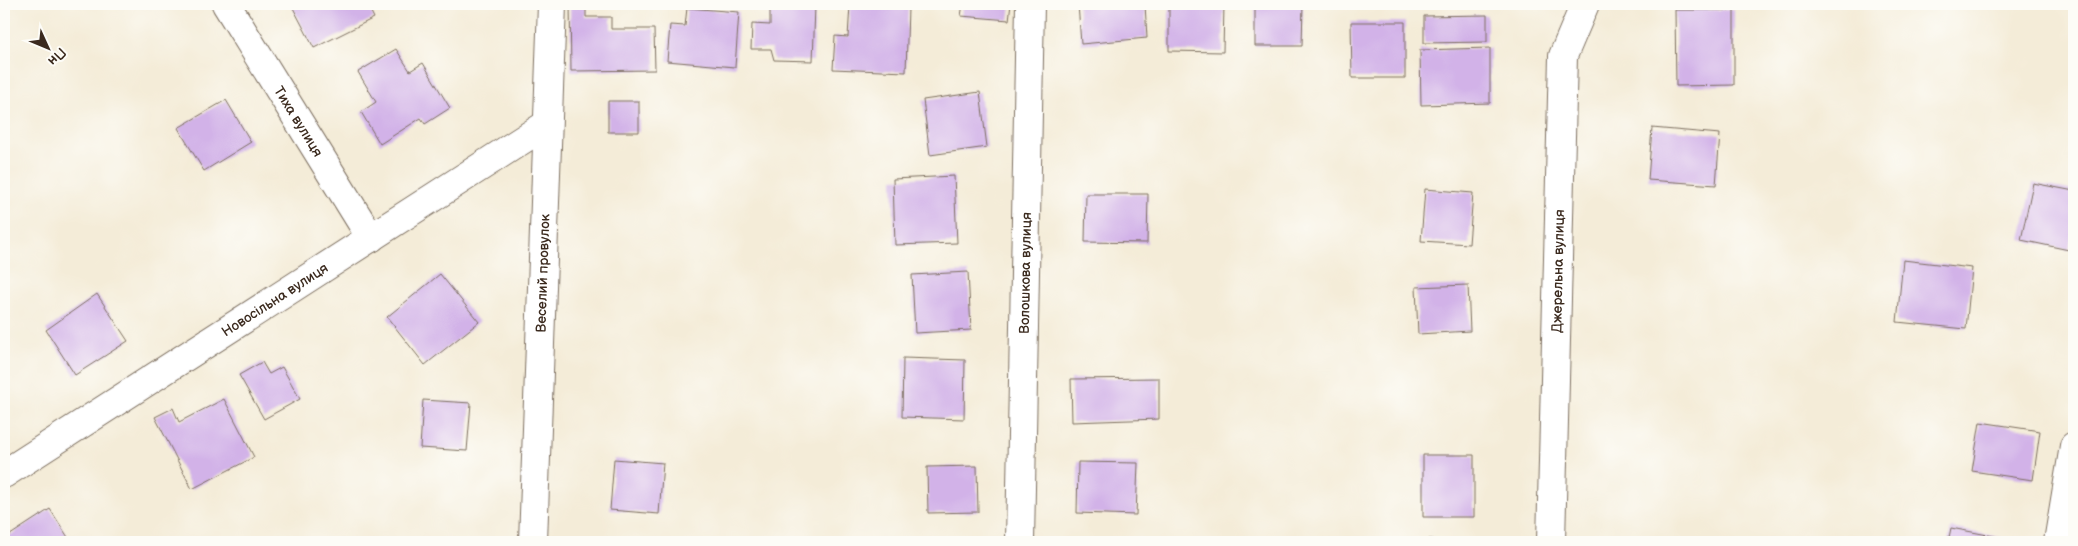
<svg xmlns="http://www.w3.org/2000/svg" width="2078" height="546" viewBox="0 0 2078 546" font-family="'Balsamiq Sans',sans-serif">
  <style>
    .building { fill: #d2b2e8 }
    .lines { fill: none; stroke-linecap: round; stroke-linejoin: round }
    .minor-casing { stroke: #7c6e5f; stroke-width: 30 }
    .minor { stroke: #fff; stroke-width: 28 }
    .labels { text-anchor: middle; stroke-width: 4.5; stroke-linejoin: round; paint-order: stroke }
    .street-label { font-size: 14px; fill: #3b2a1e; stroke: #fdfcf7 }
  </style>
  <rect width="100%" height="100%" fill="#fdfcf7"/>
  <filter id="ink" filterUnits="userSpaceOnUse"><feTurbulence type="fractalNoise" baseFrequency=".02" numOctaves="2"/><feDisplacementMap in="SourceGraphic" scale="10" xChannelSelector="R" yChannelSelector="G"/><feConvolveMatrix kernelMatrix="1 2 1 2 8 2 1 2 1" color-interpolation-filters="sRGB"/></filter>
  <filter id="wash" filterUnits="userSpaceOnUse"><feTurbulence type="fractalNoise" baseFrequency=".0096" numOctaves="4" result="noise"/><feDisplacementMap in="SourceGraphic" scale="20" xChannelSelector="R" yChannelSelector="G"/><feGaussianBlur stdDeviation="1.12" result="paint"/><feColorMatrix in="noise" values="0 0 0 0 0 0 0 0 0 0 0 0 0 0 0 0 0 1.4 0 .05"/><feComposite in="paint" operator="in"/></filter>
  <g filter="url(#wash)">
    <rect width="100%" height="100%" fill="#f4ecd8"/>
    <g id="blocks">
      <path class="building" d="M291 4H367L374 18 314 48Z
        M570 4H586V17H611V29H654L655 70 571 71Z
        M963 4H1011L1009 20 961 16Z
        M1078 4H1145L1147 38 1081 44Z
        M1169 4H1224L1223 52 1169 51Z
        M1255 4H1303L1302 46H1255Z
        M770 5 815 6 813 61 774 60 771 49H751L752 24 770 25Z
        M850 5 908 8 906 72 833 69 835 36 848 37Z
        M687 8 739 12 735 67 667 61 670 25 685 26Z
        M1675 10H1734V85L1676 86Z
        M1487 15V42L1424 43V16Z
        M1351 22H1405V78H1352Z
        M1490 48V103L1421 105 1420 50Z
        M396 49 410 71 423 63 450 108 425 124 421 118 380 144 361 112 376 102 358 72Z
        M980 92 987 147 930 155 923 100Z
        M226 100 251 142 204 171 178 128Z
        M608 101H639V132H608Z
        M1652 128 1720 134 1716 185 1648 180Z
        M954 176 957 243 895 245 893 179Z
        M2033 183 2074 191V223L2069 250 2021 240Z
        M1425 189 1473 193 1469 244 1421 241Z
        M1086 194H1148L1147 243 1085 242Z
        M1903 260 1972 268 1966 329 1897 322Z
        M968 272 971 330 915 333 912 275Z
        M440 274 479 322 425 365 387 317Z
        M1468 285 1470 331 1418 334 1416 287Z
        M97 294 128 341 75 375 46 330Z
        M903 358 965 360 964 419 902 417Z
        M262 362 269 374 282 367 300 399 264 419 239 375Z
        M1159 378V419L1072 422 1071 379Z
        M224 399 254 457 192 489 155 417 173 408 179 422Z
        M423 400 471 403 467 451 420 448Z
        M1980 422 2040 431 2033 480 1972 471Z
        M1423 455H1474V517H1423Z
        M614 459 663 463 659 514 610 510Z
        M1078 462 1138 463 1136 515 1077 513Z
        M977 466 978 512 928 513 927 467Z
        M50 509 71 542H4V539Z
        M1951 528 2009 539 2008 542H1948Z
        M1429 539 1453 541V542H1428Z"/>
    </g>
  </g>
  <g filter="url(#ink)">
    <use href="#blocks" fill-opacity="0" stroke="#7c6e5f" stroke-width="1"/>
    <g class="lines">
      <g class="minor-casing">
        <g id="minor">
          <path id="s1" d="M226 4 371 238"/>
          <path id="s2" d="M4 474 547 124"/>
          <path id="s3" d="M533 542 552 4"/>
          <path id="s4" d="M1020 542 1030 4"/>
          <path id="s5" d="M1551 542 1563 56 1585 4"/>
          <path d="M2058 542 2074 446"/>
        </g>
      </g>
      <use href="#minor" class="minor"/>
    </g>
  </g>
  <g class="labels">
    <g class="street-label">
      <text dy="5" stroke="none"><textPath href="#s1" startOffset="138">Тиха вулиця</textPath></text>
      <text dy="5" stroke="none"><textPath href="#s5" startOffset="271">Джерельна вулиця</textPath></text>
      <text dy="5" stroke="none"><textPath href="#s3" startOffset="269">Веселий провулок</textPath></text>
      <text dy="5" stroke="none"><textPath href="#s4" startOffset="269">Волошкова вулиця</textPath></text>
      <text dy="5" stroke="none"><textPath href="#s2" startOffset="322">Новосільна вулиця</textPath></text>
    </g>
  </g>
  <rect width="2078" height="546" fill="none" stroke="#fdfcf7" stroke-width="20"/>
  <g transform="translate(48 48) rotate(134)" stroke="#fdfcf7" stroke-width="4" paint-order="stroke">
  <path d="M0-4L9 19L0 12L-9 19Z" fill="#3b2a1e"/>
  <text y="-8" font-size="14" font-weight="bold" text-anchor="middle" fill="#3b2a1e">Пн</text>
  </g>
</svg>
